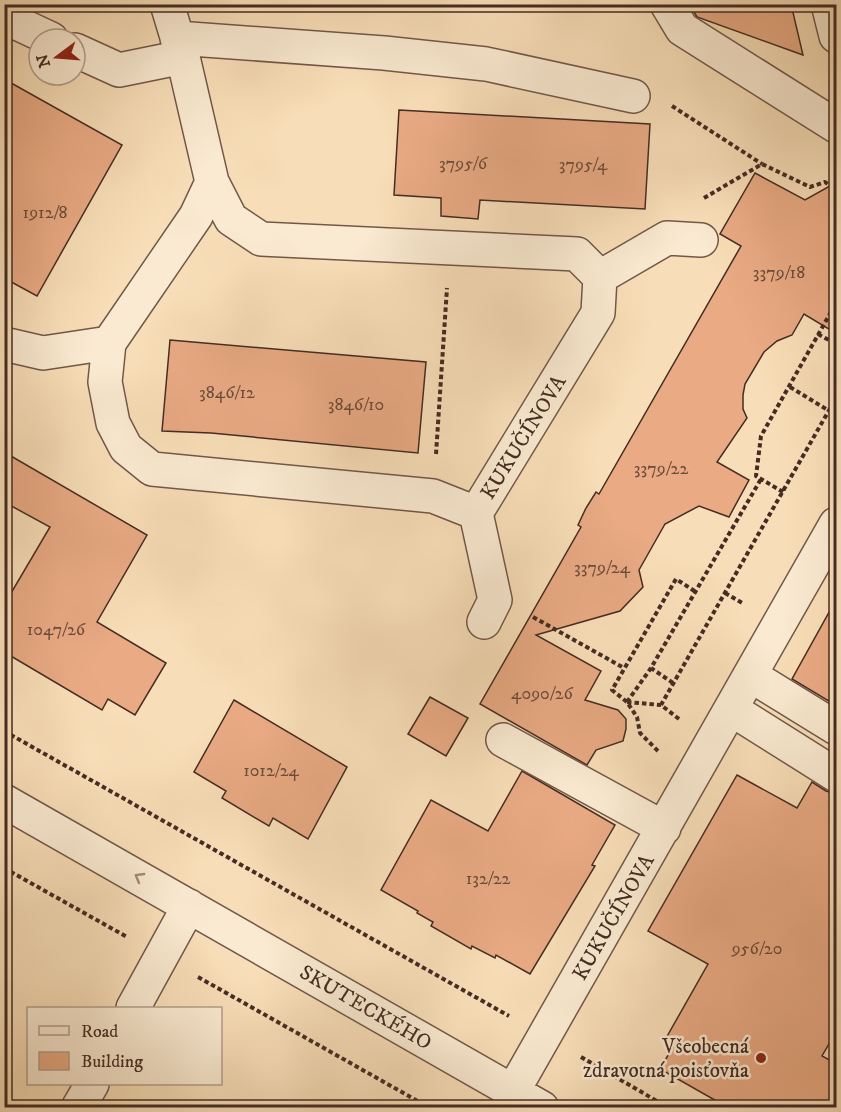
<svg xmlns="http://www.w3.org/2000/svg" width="841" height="1112" viewBox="0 0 841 1112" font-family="'IM FELL DW Pica',serif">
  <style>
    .building { fill: #e9aa84; stroke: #442c24; stroke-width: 1.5 }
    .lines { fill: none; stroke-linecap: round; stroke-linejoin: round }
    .minor-casing { stroke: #715849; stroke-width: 36 }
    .path { stroke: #442c24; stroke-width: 4; stroke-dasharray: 4.5 3; stroke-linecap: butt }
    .minor { stroke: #faead1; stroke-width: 33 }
    .oneway { stroke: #9f8b7a }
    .poi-dot { fill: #8f2418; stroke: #faead1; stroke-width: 2 }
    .labels { text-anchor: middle; stroke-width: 5; stroke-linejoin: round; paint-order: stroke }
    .number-label { font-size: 18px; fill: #6d4c3c }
    .street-label { font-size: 21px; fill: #442c24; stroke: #faead1 }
    .poi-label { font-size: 21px; fill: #442c24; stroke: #faead1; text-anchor: end }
  </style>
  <rect width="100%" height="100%" fill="#f8deb8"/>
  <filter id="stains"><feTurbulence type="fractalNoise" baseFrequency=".00333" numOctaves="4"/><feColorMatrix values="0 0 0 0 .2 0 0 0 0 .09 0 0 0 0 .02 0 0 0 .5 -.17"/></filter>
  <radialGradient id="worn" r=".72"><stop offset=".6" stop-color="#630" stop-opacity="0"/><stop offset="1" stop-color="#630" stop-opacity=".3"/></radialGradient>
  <path class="building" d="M689 4H791L803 55 697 17Z
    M4 79 122 145 37 296 4 278Z
    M399 110 650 124 645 209 480 200 478 219 441 216V198L394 195Z
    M755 173 805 200 837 182V334L804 314 792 335 777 341 764 352 745 384 743 395V409L747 418 717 462 749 480 729 517 699 506 665 524 639 570 643 587 620 611 536 635 601 671 585 700 618 710 626 719V729L623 741 596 750 587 765 480 704 581 527 578 525 586 508 596 492 599 494 741 246 720 234Z
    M170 340 426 362 418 453 211 433 162 431Z
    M4 452 147 535 97 622 166 663 135 715 108 699 102 710 4 652V605L50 527 4 502Z
    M837 598V706L792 679Z
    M430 697 468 718 446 756 408 734Z
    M234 700 347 767 308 839 273 818 269 826 222 798 226 791 194 772Z
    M522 771 615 825 592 865 595 866 530 974 496 955 495 958 472 946 471 949 431 926 433 922 417 913 418 911 381 890 431 800 488 831Z
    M737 775 797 808 812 782 826 791 837 794V1030L822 1056 837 1064V1107H727L660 1069 674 1045 665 1040 708 964 648 931Z"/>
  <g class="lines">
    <g class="minor-casing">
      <path id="minor" d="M167 4 183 57 212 182 231 219 261 239 577 254 600 277 598 313 476 513 433 496 152 469 126 448 113 423 105 382 109 343 196 216 212 182
        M667 4 682 29 836 126
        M828 4 836 36
        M4 17 51 39
        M177 38 384 53 486 64 633 96
        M75 50 119 70 183 57
        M600 277 667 238 701 240
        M4 344 43 353 109 343
        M476 513 495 600 484 622
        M750 675 836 728
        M731 709 836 775
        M503 740 664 828
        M4 801 542 1108
        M133 1008 189 906
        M513 1091 836 524
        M78 1108 92 1084"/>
    </g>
    <path class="path" d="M672 106 762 164
      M704 198 762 164 810 187 825 182 836 190
      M818 334 836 344V342
      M790 387 836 415
      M436 454 447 288
      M783 492 756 476 761 436 836 303
      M725 593 744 604
      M533 617 624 668
      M673 683 651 668 761 479
      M627 702 651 668
      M627 702 661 705
      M679 719 661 705 836 398
      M4 731 509 1016
      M658 751 640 733 637 717 627 702 612 690 676 579 696 592
      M4 868 127 937
      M198 977 430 1108
      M581 1057 669 1108"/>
    <use href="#minor" class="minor"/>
  </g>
  <defs><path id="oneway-chevron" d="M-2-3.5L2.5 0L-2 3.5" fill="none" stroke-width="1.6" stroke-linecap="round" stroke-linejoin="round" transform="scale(1.5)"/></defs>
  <use class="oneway" href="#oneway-chevron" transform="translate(139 877) rotate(-150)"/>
  <circle class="poi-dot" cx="761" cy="1058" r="6"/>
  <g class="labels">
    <g class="number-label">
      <text x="463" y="169">3795/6</text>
      <text x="583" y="170">3795/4</text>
      <text x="45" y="218">1912/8</text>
      <text x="779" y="278">3379/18</text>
      <text x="227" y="398">3846/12</text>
      <text x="356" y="410">3846/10</text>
      <text x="661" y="474">3379/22</text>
      <text x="602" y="573">3379/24</text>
      <text x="56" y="635">1047/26</text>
      <text x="542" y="699">4090/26</text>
      <text x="271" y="776">1012/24</text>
      <text x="488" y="884">132/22</text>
      <text x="757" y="954">956/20</text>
    </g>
    <g class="street-label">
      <text transform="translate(523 437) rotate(-58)" y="7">KUKUČÍNOVA</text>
      <text transform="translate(613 917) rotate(-60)" y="7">KUKUČÍNOVA</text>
      <text transform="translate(366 1007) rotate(30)" y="7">SKUTECKÉHO</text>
    </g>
    <g class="poi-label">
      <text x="749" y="1053">Všeobecná<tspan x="749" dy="24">zdravotná poisťovňa</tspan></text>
    </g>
  </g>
  <rect width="841" height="1112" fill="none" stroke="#f8deb8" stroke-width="24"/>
  <rect x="6" y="6" width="829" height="1100" fill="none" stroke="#442c24" stroke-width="3"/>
  <rect x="12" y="12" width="817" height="1088" fill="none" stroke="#442c24" stroke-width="1.5"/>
  <rect x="27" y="1007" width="195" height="78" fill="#faead1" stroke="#b19e8c" stroke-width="1.5"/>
  <rect x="39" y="1026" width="30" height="9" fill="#faead1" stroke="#b19e8c" stroke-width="1.5"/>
  <text x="81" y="1037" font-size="18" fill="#442c24">Road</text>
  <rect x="39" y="1052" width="30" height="18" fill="#e9aa84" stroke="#b19e8c" stroke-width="1.5"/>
  <text x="81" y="1067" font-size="18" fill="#442c24">Building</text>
  <g transform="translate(57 57) rotate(254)"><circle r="28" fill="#faead1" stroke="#b19e8c" stroke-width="1.5"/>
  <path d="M0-4.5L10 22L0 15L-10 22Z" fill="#8f2418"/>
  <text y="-9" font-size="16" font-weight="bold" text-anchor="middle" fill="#442c24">N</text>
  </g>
  <rect width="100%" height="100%" filter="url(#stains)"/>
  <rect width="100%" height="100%" fill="url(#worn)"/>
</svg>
